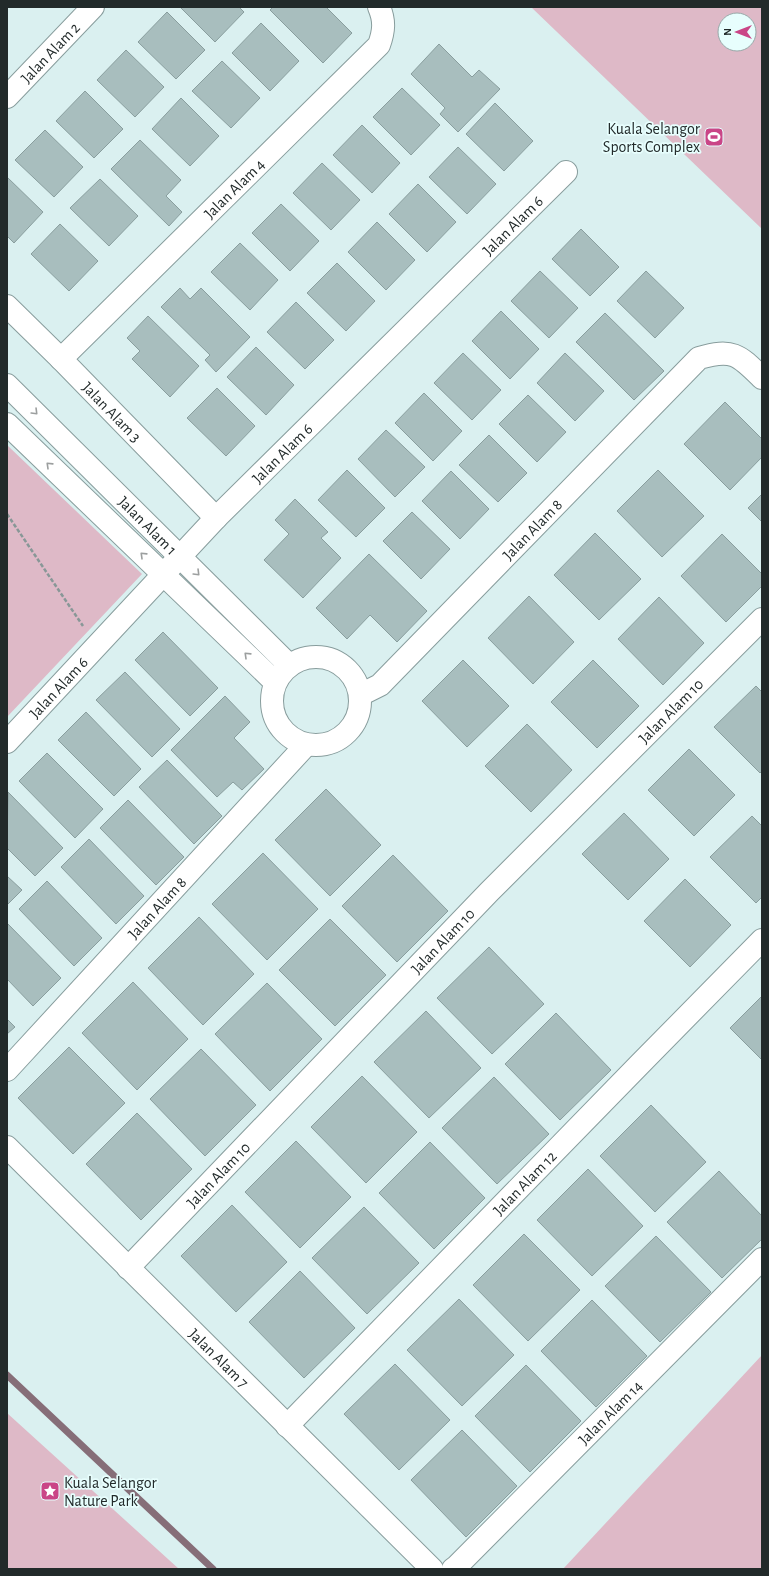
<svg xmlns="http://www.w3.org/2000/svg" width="769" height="1576" viewBox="0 0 769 1576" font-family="'Alegreya Sans',sans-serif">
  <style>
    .green { fill: #deb9c7; fill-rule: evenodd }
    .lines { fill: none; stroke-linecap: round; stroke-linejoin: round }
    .stream { stroke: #866e78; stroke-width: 7 }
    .building { fill: #a8bebe; stroke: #899e9e }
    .street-casing { stroke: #889d9d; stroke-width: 24 }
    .path { stroke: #889797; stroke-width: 2.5; stroke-dasharray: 4 2; stroke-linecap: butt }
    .street { stroke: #fff; stroke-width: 22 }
    .oneway { stroke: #9c9f9f }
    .labels { text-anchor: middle; stroke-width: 3.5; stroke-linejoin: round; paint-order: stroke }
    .street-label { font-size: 16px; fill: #222a2a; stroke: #e7fefd }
    .poi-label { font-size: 16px; fill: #222a2a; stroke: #e7fefd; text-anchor: end }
  </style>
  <rect width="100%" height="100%" fill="#daf0f0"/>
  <path class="green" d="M531 7H762V229ZM725 20H749V44H725Z
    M7 445 142 574 7 717Z
    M762 1355V1569H563Z
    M7 1413 179 1569H7Z"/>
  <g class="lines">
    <path class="stream" d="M7 1375 213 1569"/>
  </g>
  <path class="building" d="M180 7H239L244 12 215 42Z
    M273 7H326L352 33 323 63 270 10Z
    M167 12 205 50 176 79 138 42Z
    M261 23 299 61 270 91 232 53Z
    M439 44 472 77 479 70 500 89 458 132 440 114 445 108 411 74Z
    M126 50 164 87 135 117 97 80Z
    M222 61 260 98 231 128 192 91Z
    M402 88 440 125 411 155 373 117Z
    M85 91 123 129 94 158 56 121Z
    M181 98 219 136 190 166 152 129Z
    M495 103 533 141 504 171 466 134Z
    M362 125 400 163 372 193 333 155Z
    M45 130 83 167 54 197 15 160Z
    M140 140 181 180 166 196 182 212 169 226 111 169Z
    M458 147 496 184 467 214 429 177Z
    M322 163 360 200 331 230 293 193Z
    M7 177 43 212 14 243 7 236Z
    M100 179 138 216 109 246 70 208Z
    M418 184 456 222 427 252 389 214Z
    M281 204 319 241 290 271 252 233Z
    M377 222 415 260 386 290 348 252Z
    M60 224 98 261 69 291 31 254Z
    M581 229 619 267 590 296 552 259Z
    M240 243 278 280 250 310 211 272Z
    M337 263 375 301 346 331 307 293Z
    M540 271 578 308 549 338 511 301Z
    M646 271 684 308 655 338 617 301Z
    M180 288 190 299 201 288 250 337 216 372 205 360 210 355 161 307Z
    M296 302 334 340 305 369 267 332Z
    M501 311 539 349 510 379 472 341Z
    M605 313 664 371 634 400 576 342Z
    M148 316 199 366 170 397 132 359 140 351 127 338Z
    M256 347 294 385 266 415 227 377Z
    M463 353 501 390 472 420 434 383Z
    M565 353 604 391 575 421 537 383Z
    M217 388 255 426 226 456 187 418Z
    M424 393 462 431 433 461 395 423Z
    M528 395 566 432 537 462 499 424Z
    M725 402 762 439V457L730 490 684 444Z
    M386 430 425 467 395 497 358 459Z
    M489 435 527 473 498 502 459 465Z
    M347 470 385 508 356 537 318 500Z
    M658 470 704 516 662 557 617 511Z
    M451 471 489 509 460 539 422 501Z
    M762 494V522L748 508Z
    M295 499 328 532 321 538 341 558 303 598 264 560 289 534 275 520Z
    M412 512 450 549 421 579 383 541Z
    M595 533 641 579 599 620 554 575Z
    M722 534 762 574V586L726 622 681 576Z
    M369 554 427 611 397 642 370 615 347 639 316 608Z
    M529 596 574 642 533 684 488 638Z
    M659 597 704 643 663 685 618 639Z
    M163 632 218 688 190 716 135 660Z
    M463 660 509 706 467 747 422 701Z
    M593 660 639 706 597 748 551 702Z
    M125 672 180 729 152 757 96 700Z
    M756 686 762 692V771L760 773 714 727Z
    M225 696 250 722 234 738 264 769 242 790 233 782 217 797 171 750Z
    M86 712 141 769 114 796 58 740Z
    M527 724 572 770 531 812 485 766Z
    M689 749 735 795 694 836 648 790Z
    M47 753 103 809 75 838 19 781Z
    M167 760 222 816 194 844 139 787Z
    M326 789 381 845 330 896 275 840Z
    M8 792 63 848 35 876 7 848Z
    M128 800 184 857 156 885 100 828Z
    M624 813 669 859 628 900 582 854Z
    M752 816 762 826V897L756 903 710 857Z
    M89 839 144 896 116 924 61 867Z
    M263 853 318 909 267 960 212 904Z
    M393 855 448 911 397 962 342 906Z
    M7 876 22 890 7 905Z
    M685 879 731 925 690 967 644 921Z
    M47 881 102 938 74 966 19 909Z
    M199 917 254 974 203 1025 148 968Z
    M330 919 386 975 335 1026 279 970Z
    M7 923 61 978 33 1006 7 979Z
    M489 947 544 1004 492 1054 437 998Z
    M133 982 188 1039 137 1090 82 1033Z
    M267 983 322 1039 270 1091 215 1034Z
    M762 996V1060L730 1028Z
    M426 1011 481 1068 429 1118 374 1062Z
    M556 1013 611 1070 560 1120 505 1064Z
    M7 1019 15 1027 7 1034Z
    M69 1047 125 1103 73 1154 18 1098Z
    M201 1049 256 1105 205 1156 150 1099Z
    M362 1076 417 1132 366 1183 311 1127Z
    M494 1077 549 1134 497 1184 442 1128Z
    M651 1105 706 1162 655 1212 600 1156Z
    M137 1113 192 1169 141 1220 86 1164Z
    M296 1141 351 1197 300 1248 245 1192Z
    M430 1142 485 1198 434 1249 379 1193Z
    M588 1169 643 1226 592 1276 537 1220Z
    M719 1171 762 1216V1239L722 1278 667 1222Z
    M232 1205 287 1262 236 1312 181 1256Z
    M364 1207 419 1263 367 1314 312 1258Z
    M524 1234 580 1290 528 1341 473 1285Z
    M656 1236 711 1292 660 1342 605 1286Z
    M300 1271 355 1328 304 1378 249 1322Z
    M459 1299 514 1355 462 1406 407 1350Z
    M592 1300 647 1356 596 1407 541 1351Z
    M395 1364 450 1420 399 1470 344 1414Z
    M526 1365 581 1421 530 1472 475 1416Z
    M462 1430 517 1486 466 1537 411 1480Z"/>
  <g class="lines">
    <g class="street-casing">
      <g id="street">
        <path id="s1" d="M7 97 93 7"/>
        <path id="s2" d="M7 306 61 359 216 518"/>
        <path id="s3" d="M61 359 379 45C384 31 385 21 379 7"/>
        <path id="s4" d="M7 385 289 665"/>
        <path d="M7 424 275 682"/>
        <circle cx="316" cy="701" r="44"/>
        <path id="s5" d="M360 695 380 685 699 358C733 348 739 355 762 378"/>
        <path id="s6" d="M7 742 216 518 566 172"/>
        <path id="s7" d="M7 1070 306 745"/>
        <path id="s8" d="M7 1147 432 1569"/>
        <path id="s9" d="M128 1268 489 892 762 619"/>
        <path id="s10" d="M287 1426 639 1065 762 940"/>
        <path id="s11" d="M453 1569 457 1566 762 1259"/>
      </g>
    </g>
    <path class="path" d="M7 514 83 626"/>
    <use href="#street" class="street"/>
  </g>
  <defs><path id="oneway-chevron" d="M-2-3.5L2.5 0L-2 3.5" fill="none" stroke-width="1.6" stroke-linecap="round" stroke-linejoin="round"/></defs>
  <g class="oneway">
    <use href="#oneway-chevron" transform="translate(35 412) rotate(45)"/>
    <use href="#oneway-chevron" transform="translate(49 465) rotate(-136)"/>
    <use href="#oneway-chevron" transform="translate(143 555) rotate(-136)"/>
    <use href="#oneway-chevron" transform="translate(197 573) rotate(45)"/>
    <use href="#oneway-chevron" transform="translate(247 655) rotate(-136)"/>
  </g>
  <defs>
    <g id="stadium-square" transform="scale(1)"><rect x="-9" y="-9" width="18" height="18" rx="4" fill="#ca4587" stroke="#e7fefd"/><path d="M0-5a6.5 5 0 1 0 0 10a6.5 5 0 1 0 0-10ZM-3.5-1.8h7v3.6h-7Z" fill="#fff"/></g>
    <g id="sight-square" transform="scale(1)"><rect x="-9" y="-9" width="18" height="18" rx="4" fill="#ca4587" stroke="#e7fefd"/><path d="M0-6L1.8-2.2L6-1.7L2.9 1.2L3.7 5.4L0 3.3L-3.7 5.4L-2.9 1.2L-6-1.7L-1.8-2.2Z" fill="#fff"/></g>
  </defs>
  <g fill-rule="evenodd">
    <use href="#stadium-square" x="714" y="137"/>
    <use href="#sight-square" x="50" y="1491"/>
  </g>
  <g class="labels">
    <g class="street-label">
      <text dy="6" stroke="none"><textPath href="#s1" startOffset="62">Jalan Alam 2</textPath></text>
      <text dy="6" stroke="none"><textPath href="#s3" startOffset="243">Jalan Alam 4</textPath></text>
      <text dy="6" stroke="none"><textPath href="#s6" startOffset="723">Jalan Alam 6</textPath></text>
      <text dy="6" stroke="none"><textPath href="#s2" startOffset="149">Jalan Alam 3</textPath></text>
      <text dy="6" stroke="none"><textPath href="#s6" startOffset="399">Jalan Alam 6</textPath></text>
      <text dy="6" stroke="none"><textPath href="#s4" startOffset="199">Jalan Alam 1</textPath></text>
      <text dy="6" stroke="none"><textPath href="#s5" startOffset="240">Jalan Alam 8</textPath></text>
      <text dy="6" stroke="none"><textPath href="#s6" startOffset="75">Jalan Alam 6</textPath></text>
      <text dy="6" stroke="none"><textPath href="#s9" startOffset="778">Jalan Alam 10</textPath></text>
      <text dy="6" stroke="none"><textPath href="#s7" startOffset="221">Jalan Alam 8</textPath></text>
      <text dy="6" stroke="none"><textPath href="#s9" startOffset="454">Jalan Alam 10</textPath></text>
      <text dy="6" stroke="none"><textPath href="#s9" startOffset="130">Jalan Alam 10</textPath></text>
      <text dy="6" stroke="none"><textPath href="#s10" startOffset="340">Jalan Alam 12</textPath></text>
      <text dy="6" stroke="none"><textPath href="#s8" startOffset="299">Jalan Alam 7</textPath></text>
      <text dy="6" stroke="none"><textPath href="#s11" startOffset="222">Jalan Alam 14</textPath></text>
    </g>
    <g class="poi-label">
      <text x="700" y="134">Kuala Selangor<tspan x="700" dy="18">Sports Complex</tspan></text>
      <text x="64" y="1488" text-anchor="start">Kuala Selangor<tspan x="64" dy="18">Nature Park</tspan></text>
    </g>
  </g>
  <rect width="769" height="1576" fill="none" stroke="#222a2a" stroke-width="16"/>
  <g transform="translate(737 32) rotate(270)"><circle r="19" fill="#e7fefd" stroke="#98a9a9"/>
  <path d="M0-3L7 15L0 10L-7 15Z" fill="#ca4587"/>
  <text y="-6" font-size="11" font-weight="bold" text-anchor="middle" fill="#222a2a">N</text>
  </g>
</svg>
